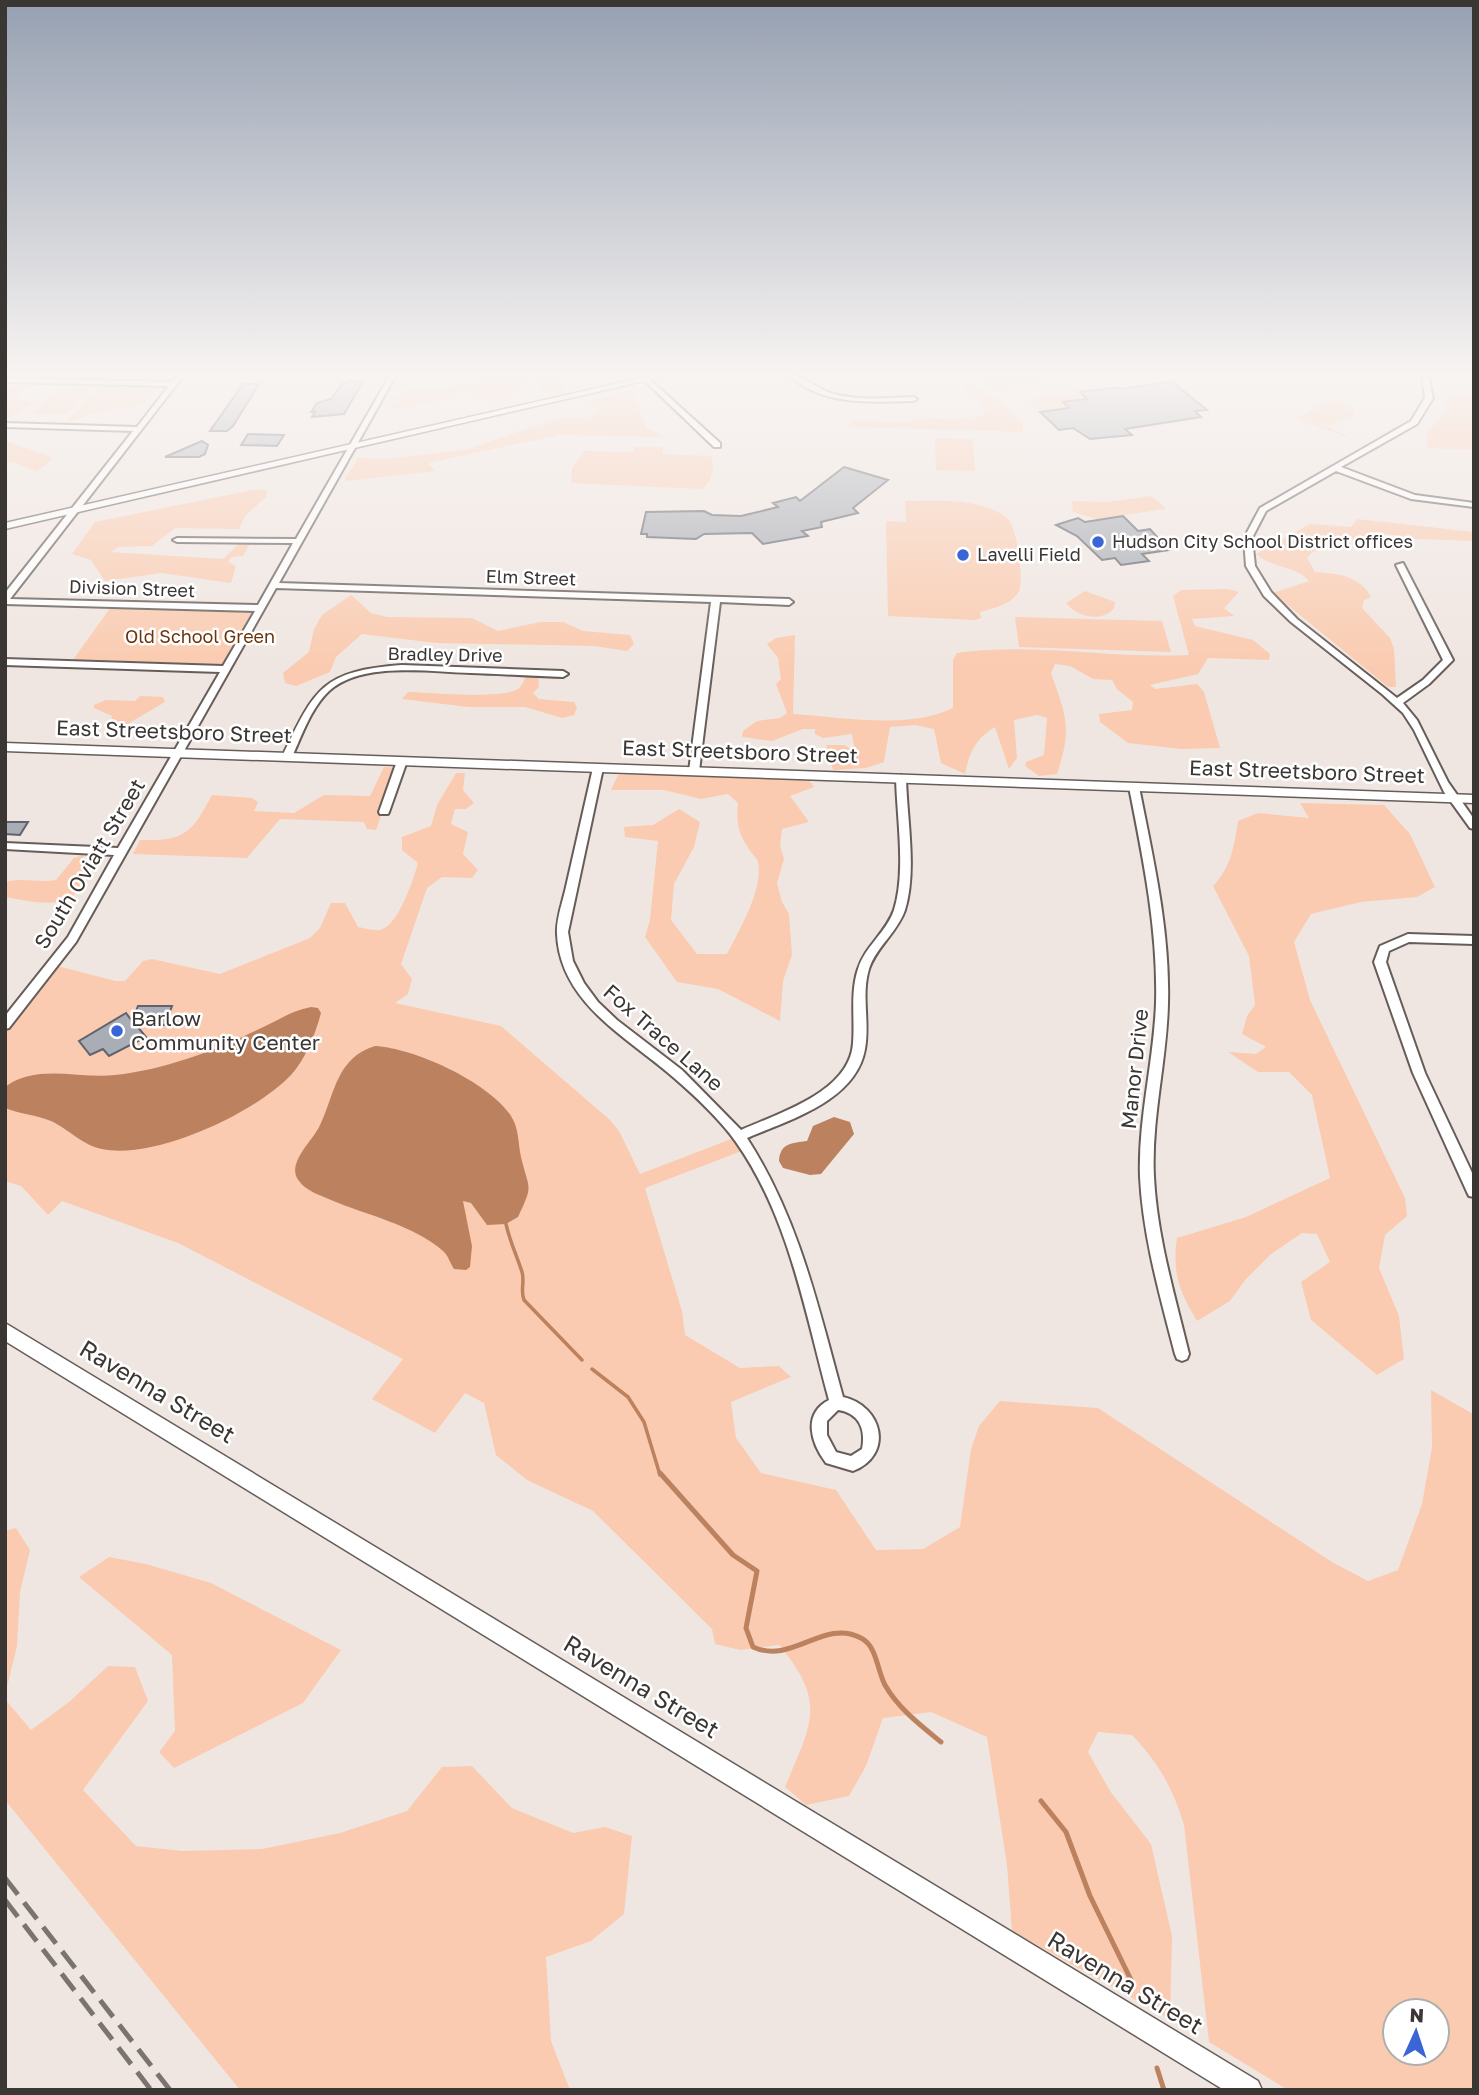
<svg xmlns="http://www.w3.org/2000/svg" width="1479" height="2095" viewBox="0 0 1479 2095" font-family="'Golos Text',sans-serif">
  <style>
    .green { fill: #facbb0; fill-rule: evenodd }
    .water { fill: #bc825f }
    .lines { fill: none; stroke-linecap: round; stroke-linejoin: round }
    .stream-far1 { stroke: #bc825f; stroke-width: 3.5 }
    .stream { stroke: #bc825f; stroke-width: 5 }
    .building { fill: #a9adb5; stroke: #60636b; stroke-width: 2 }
    .street-casing { stroke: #665d59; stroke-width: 4 }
    .secondary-casing { stroke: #665d59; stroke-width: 3 }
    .street { fill: #fff; fill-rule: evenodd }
    .secondary { fill: #fff; fill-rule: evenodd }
    .rail { stroke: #7a7471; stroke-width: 5; stroke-dasharray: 21 10; stroke-linecap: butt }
    .poi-dot { fill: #3a65d6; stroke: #fff; stroke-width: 2.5 }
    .labels { text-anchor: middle; stroke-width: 5; stroke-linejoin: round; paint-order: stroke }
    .far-poi-label { font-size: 18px; fill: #3a3634; stroke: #fff; text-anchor: start }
    .far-street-label { font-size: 18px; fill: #3a3634; stroke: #fff }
    .far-park-label { font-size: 18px; fill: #6c340b; stroke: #fff }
    .street-label { font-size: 21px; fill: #3a3634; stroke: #fff }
    .poi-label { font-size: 21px; fill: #3a3634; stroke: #fff; text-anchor: start }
    .near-street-label { font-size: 24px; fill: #3a3634; stroke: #fff }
  </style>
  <rect width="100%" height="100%" fill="#f0e6e1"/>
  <path class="green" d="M505 375H551L562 383 563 394 539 392 537 380 525 376C521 405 490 406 467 394L403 409 389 407 405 390 446 387Z
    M977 375H1032L1044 385 996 392Z
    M973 384 1004 404 1023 423V432L848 427 854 420 905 423 921 417 954 420 983 415 985 408 960 386Z
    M100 385 161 386 144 404 94 413 64 424Z
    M28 386 16 399 34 403 5 420V387Z
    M59 386 93 387 68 414H33Z
    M631 390 647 428 665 437 560 435 428 463 436 471 344 481 358 458 385 459 465 450 555 419 591 417 597 409 589 401Z
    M1080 392 1087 399 1064 402 1069 408 1040 412 1027 399Z
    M1454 393 1474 398V450L1427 448 1426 434 1446 410 1444 401Z
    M1336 399 1353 411 1354 416 1327 426 1354 440 1296 419 1319 405Z
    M935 438 973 439 975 471 936 470Z
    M5 441 49 456 53 459 37 471 14 462H5Z
    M635 447H663L662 454 711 456C715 469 712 479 703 489L571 483 572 468 584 451 634 452Z
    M252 490H267L266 497 245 516 239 529 175 528 152 546 118 547 111 552 223 559 241 542H251L243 556 232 557 228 562 236 566 231 583 161 573 105 581 91 560 72 554 95 522Z
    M1152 496 1166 509 1097 519 1073 512 1072 501 1108 502Z
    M905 501C934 501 969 498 996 511 1001 513 1006 516 1009 520 1017 530 1025 583 1018 593 1010 605 994 608 980 612L981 618 975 620 888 616 886 521 906 522Z
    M1357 519 1474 532V541L1418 539 1372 532 1366 540H1355L1346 536C1334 547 1318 545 1307 558L1315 572C1336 573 1361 576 1371 597L1364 600 1362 608 1390 638 1394 649 1396 687H1388L1273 593 1309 581C1293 564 1277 571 1256 554L1310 524 1351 527Z
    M1228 589 1239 592 1224 608 1234 616 1192 619 1195 626 1253 640 1270 654 1269 660 1208 658 1198 674 1150 685 1155 689 1197 684 1204 692 1220 748 1181 749 1128 743 1100 722 1099 714 1132 710 1133 702 1117 689 1112 680 1093 679 1070 666 1055 664 1051 673C1067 718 1072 728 1057 774L1039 776 1025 766 1026 762 1044 755 1047 718 1037 715 1014 720 1017 758 1009 769 995 727C976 738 969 753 965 774L941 763 934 729 915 725 890 727 884 762 866 768 833 770 826 745H844L855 751 852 734 823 738 815 734V729H803L772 741 742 737 743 731 757 721 780 718 787 713 776 684 781 679 778 658 767 644 776 638 795 635 793 714C842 717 908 730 953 708V660L957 653C1031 642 1113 659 1189 655L1173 596 1181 590Z
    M1085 591 1115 602 1114 608C1102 623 1077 617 1066 603Z
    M351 595 371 613 387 617 472 618 498 631 540 622H563L583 631 630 635 634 644 627 651 594 646 436 643 362 634 336 657 330 672 296 686 285 683 283 673 309 652 314 629 322 615Z
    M113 604 258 608 224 669 70 664Z
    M1015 617 1162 621 1171 652 1019 647Z
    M527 675 538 676 539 687 533 693 539 699 574 702 577 708 574 715 562 718 525 707H468L402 699 408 692C430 692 501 700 518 689 522 686 524 680 527 675Z
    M140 696 163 697 165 702 131 722 118 738 107 740 112 716 94 708V705L106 700 135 701Z
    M384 767 398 768 376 830 367 829 364 822 280 819 247 858 133 854 140 840C185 841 191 834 212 795L252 798 258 802 254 811 294 813 324 795 370 796Z
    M456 773H465L463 790 474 803 466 809H455L451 824 468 832 463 854 478 870 472 878 442 877 427 888 401 964 412 979 408 994 395 1003 501 1026 610 1120 619 1131 640 1174 739 1136 747 1149 645 1188 682 1311 685 1335 740 1368 779 1366 791 1377 731 1402 736 1438 761 1473 836 1490 876 1550 923 1549 960 1527 971 1449 979 1426 1000 1401 1098 1408 1332 1562 1368 1581 1398 1570 1422 1504 1432 1447 1431 1390 1473 1414 1474 2090H1288L1209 2042 1184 1825C1172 1786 1159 1764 1132 1735L1098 1732 1088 1752 1110 1791 1151 1844 1172 1936 1170 2019 1012 1931 1007 1865 987 1737 931 1712 883 1718 866 1766 849 1796 806 1805 785 1787C811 1724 828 1703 779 1645L740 1650 715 1644 712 1629 593 1511 527 1480 496 1455 484 1403 465 1393 435 1433 372 1399 403 1359 178 1243 62 1201 48 1215 21 1186 5 1181V1025L53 965 116 981H125L143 961 152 959 220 974 310 938 320 928 331 903H345L358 927C364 928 374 931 380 930 399 925 413 880 418 863L402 850V837L431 826 437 805ZM1395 2011H1437V2053H1395Z
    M669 774 807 777 814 787 790 796 809 822 782 829 780 846 784 859 777 883 782 902 789 914 792 955 783 981 780 1021 718 989 677 982 645 937 650 920 658 841 625 837 624 827 653 825 679 809 700 822 694 847 674 884 671 920 697 954H727C738 932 764 889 758 862 757 858 751 853 749 849 738 833 736 822 738 803L728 794 701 799 664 790H611L618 775Z
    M1300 803 1384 805 1410 834 1435 887 1417 897 1361 902 1311 914 1294 942 1310 1000 1405 1198 1407 1216 1385 1235 1379 1268 1399 1316 1404 1359 1377 1375 1311 1320 1301 1282 1330 1262 1317 1234 1302 1233 1271 1254 1245 1280 1230 1301 1197 1321C1179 1291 1172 1273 1177 1238L1246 1217 1330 1178 1312 1095 1289 1072H1258L1228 1052 1256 1054 1266 1047 1242 1034 1247 1016 1255 1005 1249 956 1213 886C1231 867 1234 847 1238 821L1258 813 1309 818Z
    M83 855C87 865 85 873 82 883 71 913 30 901 5 897V882C23 877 38 883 56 880L74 858Z
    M16 1528 30 1550 20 1592 17 1646 5 1695V1531Z
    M109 1557 146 1564 211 1583 341 1650 303 1703 174 1768 159 1752 175 1731 172 1655 79 1577Z
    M108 1666 135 1667 148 1701 83 1790 136 1846 182 1851 262 1849 340 1833 407 1811 442 1767 472 1766 512 1808 573 1833 605 1827 632 1836 624 1914 591 1941 546 1957 551 2041 570 2090H240L5 1800V1699L31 1730 69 1702Z"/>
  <path class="water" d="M311 1007 318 1008 321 1013C315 1035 306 1058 291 1075 255 1113 155 1160 102 1149 84 1146 68 1129 51 1121 36 1115 20 1114 5 1108V1087C36 1063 79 1079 115 1075 163 1070 214 1051 257 1030 276 1022 290 1011 311 1007Z
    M375 1046C414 1048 489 1082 511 1116 519 1128 518 1143 521 1157 529 1191 534 1183 518 1217L506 1224 487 1225 471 1203 463 1201 472 1246 470 1267 466 1270 454 1269C450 1263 448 1255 443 1251 414 1225 366 1215 331 1200 320 1195 306 1191 299 1181 285 1164 313 1141 320 1125 335 1094 336 1058 375 1046Z
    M834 1117 850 1122 854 1134 821 1174 810 1175 783 1168 779 1161C780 1143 792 1143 807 1141L813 1126Z"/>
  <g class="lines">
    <path class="stream-far1" d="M506 1224C510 1242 517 1256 522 1272 525 1282 520 1290 524 1300L582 1360
      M592 1369 628 1397 644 1422 660 1475"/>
    <path class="stream" d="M660 1473 733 1555 757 1571 746 1628 753 1647C792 1665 824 1618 861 1638 877 1646 877 1670 885 1685 898 1708 920 1725 941 1742
      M1041 1801 1066 1832 1090 1896 1133 1984
      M1157 2068 1164 2090"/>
  </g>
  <path class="building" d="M349 381 363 382 344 414 312 417 315 412H311L317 403 331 399 342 384Z
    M1171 381 1207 410 1195 411 1201 417 1125 429 1132 435 1090 439 1073 428 1059 430 1040 412 1069 408 1063 402 1087 399 1080 392 1120 387 1123 389Z
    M243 384H259L233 426 227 431H210Z
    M248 434 284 435 277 446 241 445Z
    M202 441 208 445 205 454 199 457H165Z
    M844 467 888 480 853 508 858 513 821 522 822 527 802 531 808 536 763 544 752 533 704 534 696 539 647 537V534H641L646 512 704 511 712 515 741 516 778 507 773 503 796 497 800 501Z
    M1123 516 1138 531 1150 529 1169 550 1142 554 1149 561 1121 565 1115 558 1102 560 1077 536 1056 525 1078 518 1085 522Z
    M5 822H28L20 835 5 834Z
    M138 1006H172L165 1025H136L146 1037 109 1056 103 1049 90 1055 79 1041 126 1013 132 1021Z"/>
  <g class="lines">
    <g class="street-casing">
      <path id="street" d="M177 375H184L10 599 258 605 293 543 177 542 173 540 177 538 296 539 390 375H396L279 583 789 599 793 602 789 605 720 602 699 771 694 774 689 771 711 602 276 588 76 942 9 1028 5 1029V1016L68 937 114 855 5 849V843L118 848 220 672 5 665V659L223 666 255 611 5 604V593L133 431 5 427V423L137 427 169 386 5 382V378L172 382Z
        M788 375C802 375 818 390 834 394 859 401 887 398 913 397L917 399 913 401C869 402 823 406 788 375Z
        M1422 375H1428L1433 398 1417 424 1341 467 1415 495 1474 503V507L1411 499 1336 471 1266 511 1252 538 1255 566 1271 592 1297 619 1397 698 1423 680 1443 660 1396 565 1403 563 1453 660 1429 684 1403 703 1417 720 1448 782 1474 819V829L1470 828 1444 792 1414 730 1403 713 1382 694 1291 622 1264 596 1246 566 1244 538 1260 508 1411 421 1425 398Z
        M644 378H648L720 443V447H714L644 380Z
        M402 665 563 671 568 674 563 677C532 676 502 674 471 673 430 672 362 661 329 691 311 708 302 735 292 757L291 759H283L282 757C315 688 322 671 402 665Z
        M402 758 407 761 389 812 388 814H380L379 812 397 761Z
        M598 765 603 768 568 932 573 961 584 983 598 1002 617 1020 682 1070 741 1130C779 1113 850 1092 853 1043 855 1019 850 993 858 969 865 946 886 933 894 910 906 872 897 819 896 778L901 775 906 778C907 819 917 871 905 910 897 933 876 947 869 969 861 995 870 1022 865 1049 856 1101 789 1120 747 1138 799 1219 818 1306 843 1397 883 1406 894 1455 853 1471L826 1463C811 1443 802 1414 829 1400 805 1312 789 1217 736 1142 719 1118 695 1096 673 1077 627 1037 560 1003 557 934 556 919 563 901 566 887 575 847 584 808 593 768ZM838 1410C859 1413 866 1429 862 1449L851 1456 836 1452 827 1435V1421Z
        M1134 784 1139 787C1153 858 1170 930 1168 1003 1167 1061 1151 1118 1154 1177 1157 1237 1175 1296 1189 1354L1187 1359 1182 1361 1177 1359 1175 1354C1160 1296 1143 1237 1140 1177 1138 1118 1154 1061 1156 1003 1158 930 1143 858 1129 787Z
        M1408 934 1474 936V944L1409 942 1389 951 1386 962 1425 1073 1474 1177V1197L1469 1196 1467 1192 1413 1073 1374 962 1380 946Z"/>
    </g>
    <g class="secondary-casing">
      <path id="secondary" d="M654 375H670L5 529V523Z
        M5 743 1474 795V803L5 751Z
        M5 1323 1258 2081 1262 2090H1224L5 1341Z"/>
    </g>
    <use href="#street" class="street"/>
    <use href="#secondary" class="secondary"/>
    <path class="rail" d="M5 1878 170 2090
      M5 1900 151 2090"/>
  </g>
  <linearGradient id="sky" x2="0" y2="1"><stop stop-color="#96a0b1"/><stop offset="0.56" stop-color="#f8f4f2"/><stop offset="1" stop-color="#f8f4f2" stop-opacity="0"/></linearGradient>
  <rect width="1479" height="668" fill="url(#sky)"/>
  <g class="poi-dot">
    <circle cx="1098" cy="542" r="7"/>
    <circle cx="963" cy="555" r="7"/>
    <circle cx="117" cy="1031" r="7"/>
  </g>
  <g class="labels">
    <g class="far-poi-label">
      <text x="1112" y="548">Hudson City School District offices</text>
      <text x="977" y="561">Lavelli Field</text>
    </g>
    <g class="far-street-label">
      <text transform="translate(531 578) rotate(2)" y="6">Elm Street</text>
      <text transform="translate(132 589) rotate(2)" y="6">Division Street</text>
      <text transform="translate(445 655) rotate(1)" y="6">Bradley Drive</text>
    </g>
    <g class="far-park-label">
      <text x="200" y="643">Old School Green</text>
    </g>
    <g class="street-label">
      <text transform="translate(174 732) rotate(2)" y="7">East Streetsboro Street</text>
      <text transform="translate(740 752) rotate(2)" y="7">East Streetsboro Street</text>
      <text transform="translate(1307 772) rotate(2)" y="7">East Streetsboro Street</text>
      <text transform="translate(90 864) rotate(-59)" y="7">South Oviatt Street</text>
      <text transform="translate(663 1038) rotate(41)" y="7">Fox Trace Lane</text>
      <text transform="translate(1135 1069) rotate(-84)" y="7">Manor Drive</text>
    </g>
    <g class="poi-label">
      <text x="131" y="1026">Barlow<tspan x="131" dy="24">Community Center</tspan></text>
    </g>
    <g class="near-street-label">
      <text transform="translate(157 1392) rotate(31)" y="8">Ravenna Street</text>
      <text transform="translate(641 1687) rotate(31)" y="8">Ravenna Street</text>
      <text transform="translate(1125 1983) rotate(31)" y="8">Ravenna Street</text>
    </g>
  </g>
  <rect width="1479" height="2095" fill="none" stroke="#3a3634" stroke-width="14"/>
  <g transform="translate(1416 2032) rotate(3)"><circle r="33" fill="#ffffff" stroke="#b0afae" stroke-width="2"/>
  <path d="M0-5L12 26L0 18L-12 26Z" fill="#3a65d6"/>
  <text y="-10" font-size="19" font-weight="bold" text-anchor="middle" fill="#3a3634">N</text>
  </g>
</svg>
